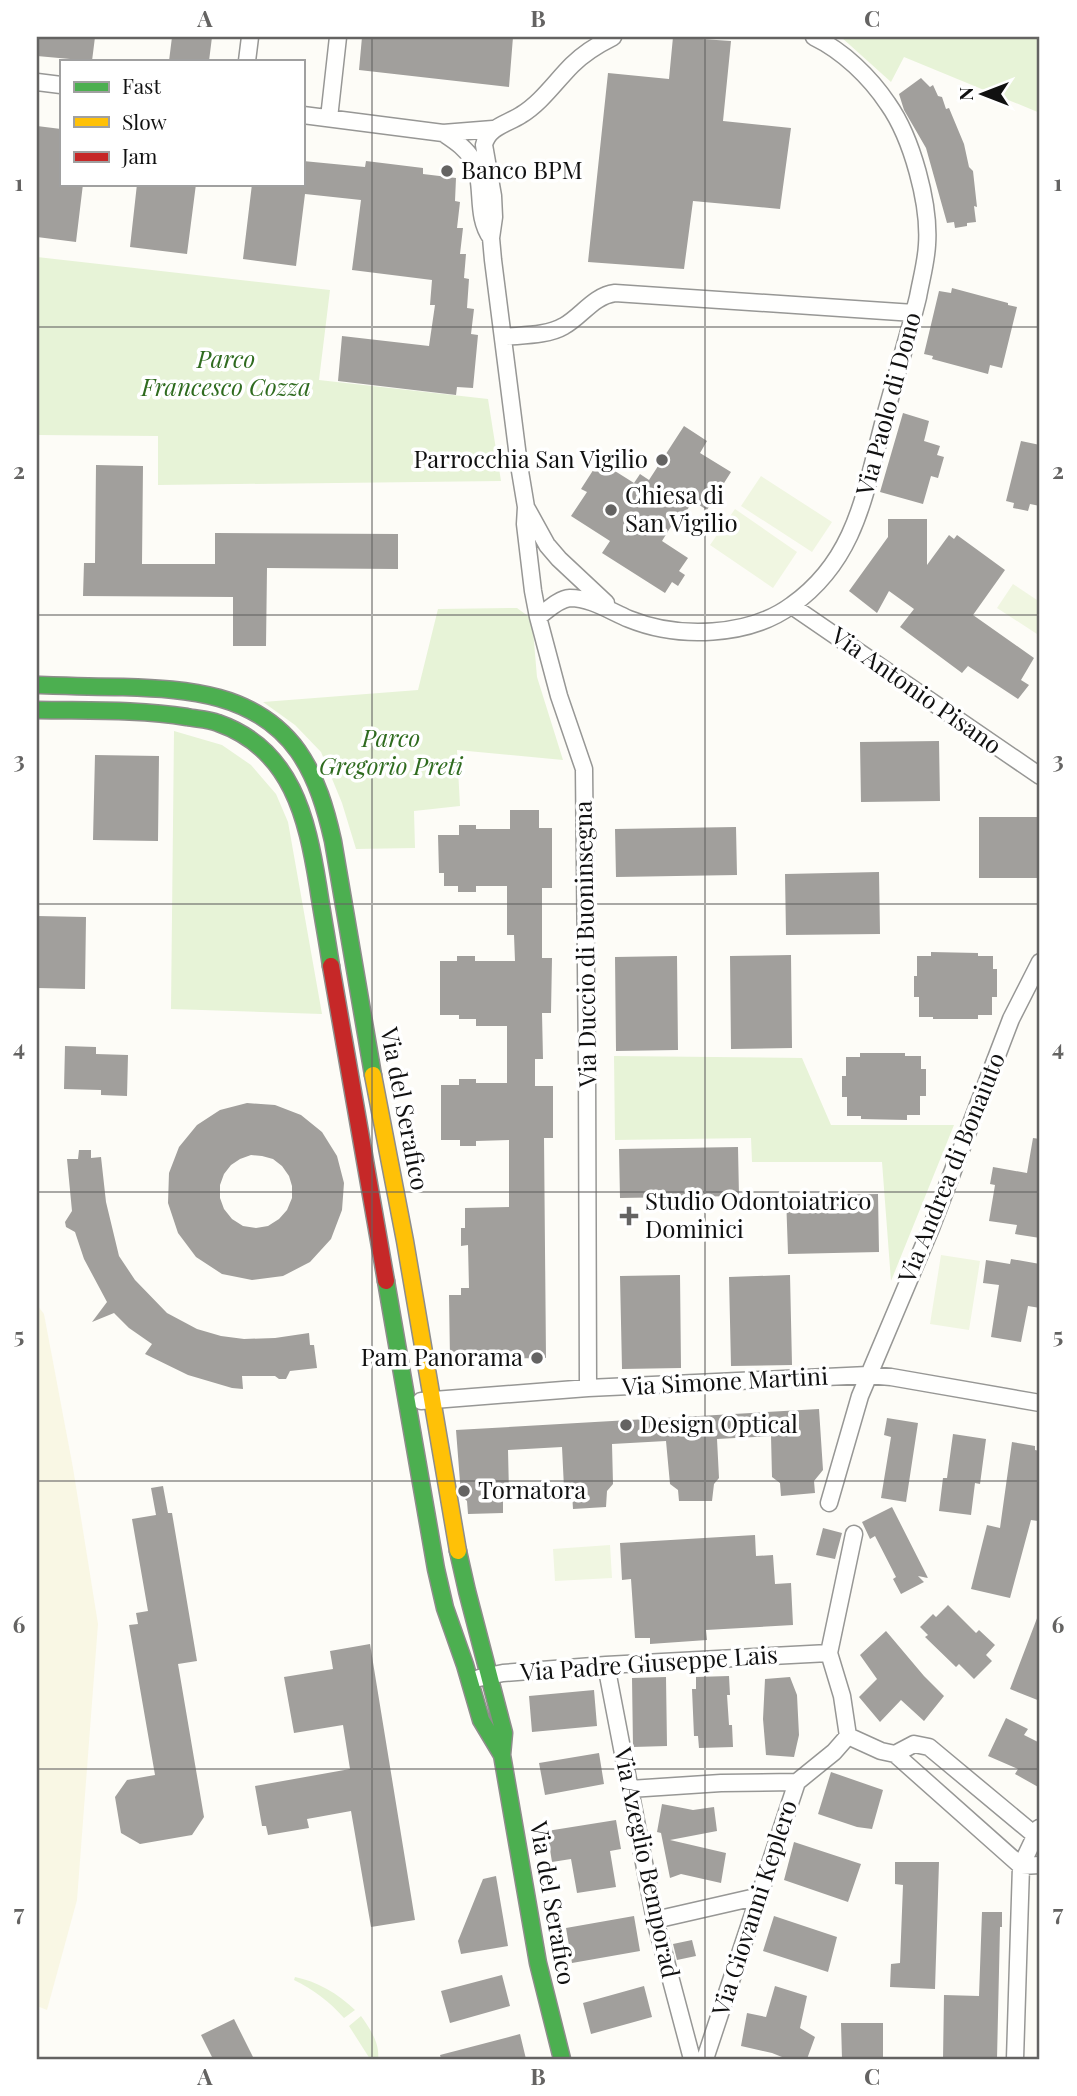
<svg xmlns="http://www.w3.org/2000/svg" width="1077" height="2096" viewBox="0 0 1077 2096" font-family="'Playfair Display',serif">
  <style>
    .farmland { fill: #f9f7e4 }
    .green { fill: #e7f3d7 }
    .pitch { fill: #f0f6e1 }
    .building { fill: #a19f9c; fill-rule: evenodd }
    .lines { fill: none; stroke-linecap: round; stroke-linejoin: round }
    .street-casing { stroke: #979795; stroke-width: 19 }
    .fast-casing { stroke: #8e8d8b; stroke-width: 19 }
    .slow-casing { stroke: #8e8d8b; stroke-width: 19 }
    .jam-casing { stroke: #8e8d8b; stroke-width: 19 }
    .street { stroke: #fffffe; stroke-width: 16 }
    .fast { stroke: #4caf50; stroke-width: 16 }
    .slow { stroke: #ffc107; stroke-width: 16 }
    .jam { stroke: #c62828; stroke-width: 16 }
    .grid { fill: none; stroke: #646362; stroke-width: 2; stroke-opacity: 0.55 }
    .poi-dot { fill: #646362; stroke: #fff; stroke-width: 2.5 }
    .labels { text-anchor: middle; stroke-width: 7; stroke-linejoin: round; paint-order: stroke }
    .poi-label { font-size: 24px; fill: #111; stroke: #fff; text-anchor: start }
    .park-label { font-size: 24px; font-style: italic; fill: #2f6b1f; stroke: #fff }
    .street-label { font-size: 24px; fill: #111; stroke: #fff }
    .neatline { fill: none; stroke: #646362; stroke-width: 2.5 }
    .grid-label { font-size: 23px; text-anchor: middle; font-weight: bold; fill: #646362 }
  </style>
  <rect width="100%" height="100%" fill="#fdfcf7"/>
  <path class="farmland" d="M37 1305 44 1314 73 1468 98 1624 77 1900 47 2010 37 2006Z"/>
  <path class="green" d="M841 37H1040V113L904 57 891 82Z
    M37 257 330 290 319 380 488 399 501 481 158 485V436L37 435Z
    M517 608 532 619 537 677 563 760 457 750 460 806 414 811 415 848 356 849 342 803 321 752 295 725 263 702 418 690 438 609Z
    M174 731 222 745 251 765 276 794 288 822 322 1014 171 1009Z
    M614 1056 802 1058 831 1125H954L891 1281 882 1162H752L751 1138 615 1140Z
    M295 1977C316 1981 339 1994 355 2010L344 2018C329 2001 314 1990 294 1980Z
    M361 2016C370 2029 380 2043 378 2059H370L349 2026Z"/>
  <path class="pitch" d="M761 476 832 522 812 552 741 506Z
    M735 509 797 552 773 588 710 545Z
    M1013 584 1040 602V636L997 608Z
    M941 1255 980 1261 969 1330 930 1324Z
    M610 1545 612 1578 555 1581 553 1549Z"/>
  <path class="building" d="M37 37H95L92 61 37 56Z
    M172 37H212L209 61H169Z
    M362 37 418 38V37H513L509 87 359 70Z
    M673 37 731 41 723 121 791 128 780 209 693 201 684 269 588 262 608 73 669 79Z
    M921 78 930 87 933 85 938 96 942 97 946 109 949 108 964 144 969 167 973 171 977 207 974 206 976 222 967 223V226L955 228 954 222 947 223 926 148 904 110 899 94Z
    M37 126 61 129V184H83L76 242 37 237Z
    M303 161 365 167 366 161 423 168V174L456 178 455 201 460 202 457 228H463L460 254H466L464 278 469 279 467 308 474 309 471 334 478 335 473 388 457 387 456 395 338 381 342 336 429 346 435 305H430L432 280 352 270 361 200 305 194 296 266 243 259 252 184H303Z
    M137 184H196L187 254 130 247Z
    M952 288 1008 303V305L1017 307 1002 368 990 365 988 374 932 359 933 356 924 354 939 291 951 293Z
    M903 413 929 421 924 441 940 446 937 455 944 457 938 478 931 476 923 504 880 492Z
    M684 426 707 441 700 453 731 472 707 510 693 501 684 515 680 512 662 541 688 558 679 571 685 575 678 586 672 582 665 593 602 553 610 541 571 516 587 492 581 489 599 461 634 483 640 474 649 480Z
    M1021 441 1040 445V506L1030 504 1028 511 1013 508 1014 503 1006 501Z
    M96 465 143 466 142 564H215V533L398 534V569L267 568 266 646H233V597L83 596 84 563H95Z
    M888 519H927V565L949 535 954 539 957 535 1005 570 973 615 1034 658 1021 680 1029 685 1018 699 968 666 962 673 900 627 914 609 889 591 877 613 849 591 888 537Z
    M939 741 940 801 861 802 860 742Z
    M95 755 159 756 158 841 93 840Z
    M510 810H539V828H552V888H542V958H552L551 1013H542L543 1059H535V1086H553V1138H544L546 1358 450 1359 449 1295H461V1288H469L468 1245 461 1246V1228H465V1208L509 1207V1140L476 1141V1146H460V1140H441V1085H459V1079H476V1083H507V1026H476V1019H459V1015H440V961H457V956H475V961H515L514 935H507V886H476V892H458V886H444V873H439L438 835H459V825H476V829H510Z
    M979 817H1040V878H979Z
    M736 827 737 875 616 877 615 829Z
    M879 872 880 934 786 935 785 874Z
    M37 916 86 917 85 989 37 988Z
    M931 952 978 953V956H993V969H997V997H992V1015H978V1019H933V1017H919V997H914V976H917V956H931Z
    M791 955 792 1048 731 1049 730 956Z
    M677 956 678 1050 616 1051 615 957Z
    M65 1046 96 1047V1054L128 1055 127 1096 101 1095V1090L64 1089Z
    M860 1053H905V1056H921V1069H926V1096H920V1115H907V1120L861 1119V1116H847V1097H842V1076H846V1057H860Z
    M247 1103 275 1105 301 1115 322 1132 337 1156 344 1183 342 1210 331 1239 310 1262 283 1276 252 1280 222 1274 196 1257 178 1233 168 1203 169 1173 179 1147 197 1125 220 1110ZM251 1155 262 1156 273 1159 282 1166 289 1176 292 1186V1198L287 1210 279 1219 268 1226 256 1228 243 1226 232 1219 224 1209 220 1198V1185L224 1174 231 1165 240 1159Z
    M1033 1138 1040 1139V1238L1015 1234 1017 1225 989 1221 995 1185 990 1184 993 1167 1027 1173Z
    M738 1147 739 1196 620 1198 619 1149Z
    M79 1150H91V1158L101 1157 106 1202 119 1256 135 1280 167 1313 197 1329 221 1336 244 1339 275 1338 309 1333 310 1345H314L317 1368 290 1371 286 1379H279L275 1376H242L243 1389 232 1388 188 1375 145 1354 152 1344 129 1328 114 1313 92 1322 107 1302 84 1259 75 1232 66 1227 65 1222 72 1211 67 1159H78Z
    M878 1194 879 1252 788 1254 786 1196Z
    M1011 1259 1040 1264V1308L1028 1306 1021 1342 991 1337 999 1285 983 1283 986 1260 1010 1264Z
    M680 1275 681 1368 622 1369 620 1276Z
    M790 1275 792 1365 731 1366 729 1277Z
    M819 1409 823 1470 814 1481 815 1493 781 1496 780 1483 772 1477 771 1436 717 1439 719 1478 714 1484 712 1501H679L678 1490 670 1484 666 1441 612 1444 613 1484 607 1491 606 1507 573 1509 572 1493 564 1488 562 1447 508 1450 509 1493 503 1499V1513L468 1514 467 1501 461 1495 456 1430Z
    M887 1418 918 1423 906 1502 881 1498 891 1437 884 1435Z
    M953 1434 986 1439 980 1484 975 1483 971 1515 939 1511 943 1478H947Z
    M1012 1442 1035 1446V1450L1040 1451V1505L1038 1521 1031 1520 1010 1598 971 1589 987 1525 1000 1528Z
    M163 1486 168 1513H172L197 1661 178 1664 204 1817 192 1835 140 1844 121 1833 115 1797 127 1780 155 1775 129 1625 138 1624 136 1613 148 1611 132 1519 156 1515 151 1488Z
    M892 1507 928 1578 918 1576 924 1582 901 1594 893 1579 896 1577 875 1536 870 1539 862 1522Z
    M823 1528 842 1533 835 1559 816 1555Z
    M755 1535 756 1556 773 1555 775 1584 791 1583 793 1625 706 1630 707 1640 650 1644V1638H635L631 1579 622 1580 620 1543Z
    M948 1605 976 1633 979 1630 995 1645 986 1655 992 1661 974 1679 959 1664 956 1667 925 1637 928 1635 920 1627 933 1614 936 1617Z
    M1039 1613H1040V1701L1010 1689Z
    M886 1631 924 1676 944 1696 924 1721 901 1700 880 1722 859 1697 877 1679 860 1655Z
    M370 1644 415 1920 371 1927 351 1811 307 1819 309 1828 268 1835 266 1826H262L255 1786 350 1769 343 1725 294 1733 284 1677 333 1669 330 1651Z
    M729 1676 730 1695H727L729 1725H732L733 1747 699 1748 698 1736H694L692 1689H696V1677Z
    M666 1677 667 1746 633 1747 632 1678Z
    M790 1677 797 1695 799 1735 794 1757 766 1755 763 1719 765 1679Z
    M594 1690 597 1726 532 1732 529 1696Z
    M1006 1718 1028 1729 1024 1735 1040 1743V1788L1015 1774 1018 1769 988 1756Z
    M599 1753 604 1784 545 1795 539 1763Z
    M831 1772 883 1790 872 1829 857 1827 818 1814Z
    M662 1804 693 1810 714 1807 717 1831 670 1840 726 1853 721 1883 681 1874 670 1878 661 1833 657 1832Z
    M616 1820 621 1849 610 1851 616 1887 577 1893 571 1859 552 1862 547 1831Z
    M794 1842 861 1864 848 1902 784 1880Z
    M895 1862H939L935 1989 890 1987 891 1964 900 1963 903 1885 895 1884Z
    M496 1876 508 1946 461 1954 458 1941 483 1879Z
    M982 1912H1002V1927H1000L997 2059H943L944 1995 979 1996Z
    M634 1916 640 1951 572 1963 566 1928Z
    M774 1916 837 1937 828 1972 763 1951Z
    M692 1940 696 1956 677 1960 673 1944Z
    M502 1975 510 2006 450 2023 441 1991Z
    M644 1986 652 2017 591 2034 583 2003Z
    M775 1986 807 1996 800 2028 815 2037 807 2059H787L772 2053 741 2046 747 2013 766 2017Z
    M234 2019 254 2059H213L201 2035Z
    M841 2023H883V2059H842Z
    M520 2034 526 2059H441L440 2055Z"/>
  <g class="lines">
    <g class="street-casing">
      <path id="street" d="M247 61 250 37
        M37 82 61 85
        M303 115 443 133C453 140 465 147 472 159 486 183 474 214 491 238
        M329 118 338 37
        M443 133 493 129
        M503 337C522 335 547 336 564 326 582 316 593 296 615 293L914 313
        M526 507 525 524 533 591 538 617 559 696 584 769 587 1064 588 1388
        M606 603 559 559 547 545 526 507 519 465 493 260 491 238 494 217 493 196 484 145C488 127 507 124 521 115 541 103 556 81 572 65 584 53 599 44 613 37
        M792 606 1040 776
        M538 617C548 610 558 599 570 598 591 598 610 611 629 619 678 639 749 637 792 605 857 559 865 491 884 420 895 379 908 338 918 297 921 280 926 263 927 245 930 204 912 138 888 104 870 77 843 51 814 37
        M421 1401 588 1388 868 1375 891 1377 1040 1403
        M829 1503 860 1396 931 1228 1011 1019 1040 962
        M854 1534 829 1653 842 1696 848 1736 881 1751 895 1754
        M606 1665 655 1920 692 2059
        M479 1678 503 1673 606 1665 829 1653
        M630 1789 721 1783 797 1782
        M1021 1866 895 1754 914 1744 929 1747 1036 1836
        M1021 1866 1040 1865
        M655 1920 760 1896
        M705 2059 797 1782 834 1752 848 1736
        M1015 2059 1021 1866 1039 1828"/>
    </g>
    <g class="fast-casing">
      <path id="fast" d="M37 685C66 686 94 687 123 687 188 689 256 693 298 751 317 778 326 810 333 841L373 1075
        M37 710C87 711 138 709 187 717 197 719 208 719 218 723 292 749 307 818 318 886 322 913 327 939 331 966
        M386 1281 436 1569 445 1608 465 1665 481 1720 502 1755
        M458 1551 467 1591 504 1733 502 1755 538 1963 562 2059"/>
    </g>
    <g class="slow-casing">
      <path id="slow" d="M373 1075 405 1241 458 1551"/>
    </g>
    <g class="jam-casing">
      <path id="jam" d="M331 966 386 1281"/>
    </g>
    <use href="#street" class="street"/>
    <use href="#fast" class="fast"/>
    <use href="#slow" class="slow"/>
    <use href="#jam" class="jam"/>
  </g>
  <path class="grid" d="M372 37V2059M705 37V2059M37 327H1040M37 615H1040M37 904H1040M37 1192H1040M37 1481H1040M37 1769H1040"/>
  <g class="poi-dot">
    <circle cx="447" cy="171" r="7"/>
    <circle cx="662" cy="460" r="7"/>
    <circle cx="611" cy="510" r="7"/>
    <path d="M625.5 1205.5h7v7h7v7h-7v7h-7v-7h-7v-7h7z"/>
    <circle cx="537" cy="1358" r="7"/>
    <circle cx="626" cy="1425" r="7"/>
    <circle cx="464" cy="1491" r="7"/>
  </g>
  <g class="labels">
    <g class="poi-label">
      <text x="461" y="179">Banco BPM</text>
      <text x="648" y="468" text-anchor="end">Parrocchia San Vigilio</text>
      <text x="625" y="504">Chiesa di<tspan x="625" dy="28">San Vigilio</tspan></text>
      <text x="645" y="1210">Studio Odontoiatrico<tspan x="645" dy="28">Dominici</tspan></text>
      <text x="523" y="1366" text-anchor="end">Pam Panorama</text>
      <text x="640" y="1433">Design Optical</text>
      <text x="478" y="1499">Tornatora</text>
    </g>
    <g class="park-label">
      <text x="226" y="368">Parco<tspan x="226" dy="28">Francesco Cozza</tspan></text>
      <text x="391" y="747">Parco<tspan x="391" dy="28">Gregorio Preti</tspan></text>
    </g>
    <g class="street-label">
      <text transform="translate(889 404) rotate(-75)" y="8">Via Paolo di Dono</text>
      <text transform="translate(916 691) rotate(35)" y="8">Via Antonio Pisano</text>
      <text transform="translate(586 944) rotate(-91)" y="8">Via Duccio di Buoninsegna</text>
      <text transform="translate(404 1109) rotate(79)" y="8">Via del Serafico</text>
      <text transform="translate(952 1168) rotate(-68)" y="8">Via Andrea di Bonaiuto</text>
      <text transform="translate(725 1382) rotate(-3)" y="8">Via Simone Martini</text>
      <text transform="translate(649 1664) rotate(-4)" y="8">Via Padre Giuseppe Lais</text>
      <text transform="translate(646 1863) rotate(78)" y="8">Via Azeglio Bemporad</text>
      <text transform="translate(552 1903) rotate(80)" y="8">Via del Serafico</text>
      <text transform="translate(755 1908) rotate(-72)" y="8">Via Giovanni Keplero</text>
    </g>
  </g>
  <rect width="1077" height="2096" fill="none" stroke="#ffffff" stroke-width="77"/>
  <rect x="60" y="60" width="245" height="126" fill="#ffffff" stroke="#a0a0a0" stroke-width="2"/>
  <rect x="74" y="82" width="35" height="10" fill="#4caf50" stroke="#a0a0a0" stroke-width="2"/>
  <text x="122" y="94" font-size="21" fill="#111111">Fast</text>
  <rect x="74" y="117" width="35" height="10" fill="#ffc107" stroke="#a0a0a0" stroke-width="2"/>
  <text x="122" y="130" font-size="21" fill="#111111">Slow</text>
  <rect x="74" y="152" width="35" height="10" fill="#c62828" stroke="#a0a0a0" stroke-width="2"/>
  <text x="122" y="164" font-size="21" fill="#111111">Jam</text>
  <g transform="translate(983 94) rotate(270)" stroke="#ffffff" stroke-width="5" paint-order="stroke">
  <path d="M0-5L12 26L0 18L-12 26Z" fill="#111111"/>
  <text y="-10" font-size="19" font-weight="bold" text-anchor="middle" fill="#111111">N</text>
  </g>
  <rect x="38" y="38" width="1000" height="2020" class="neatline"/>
  <g class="grid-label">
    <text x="205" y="27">A</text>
    <text x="538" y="27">B</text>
    <text x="872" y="27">C</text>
    <text x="19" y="191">1</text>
    <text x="1058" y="191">1</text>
    <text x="19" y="479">2</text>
    <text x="1058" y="479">2</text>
    <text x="19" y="768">3</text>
    <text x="1058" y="768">3</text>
    <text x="19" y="1056">4</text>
    <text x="1058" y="1056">4</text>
    <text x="19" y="1344">5</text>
    <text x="1058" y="1344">5</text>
    <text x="19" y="1633">6</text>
    <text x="1058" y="1633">6</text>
    <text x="19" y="1921">7</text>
    <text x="1058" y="1921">7</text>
    <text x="205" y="2085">A</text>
    <text x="538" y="2085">B</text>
    <text x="872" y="2085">C</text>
  </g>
</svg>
